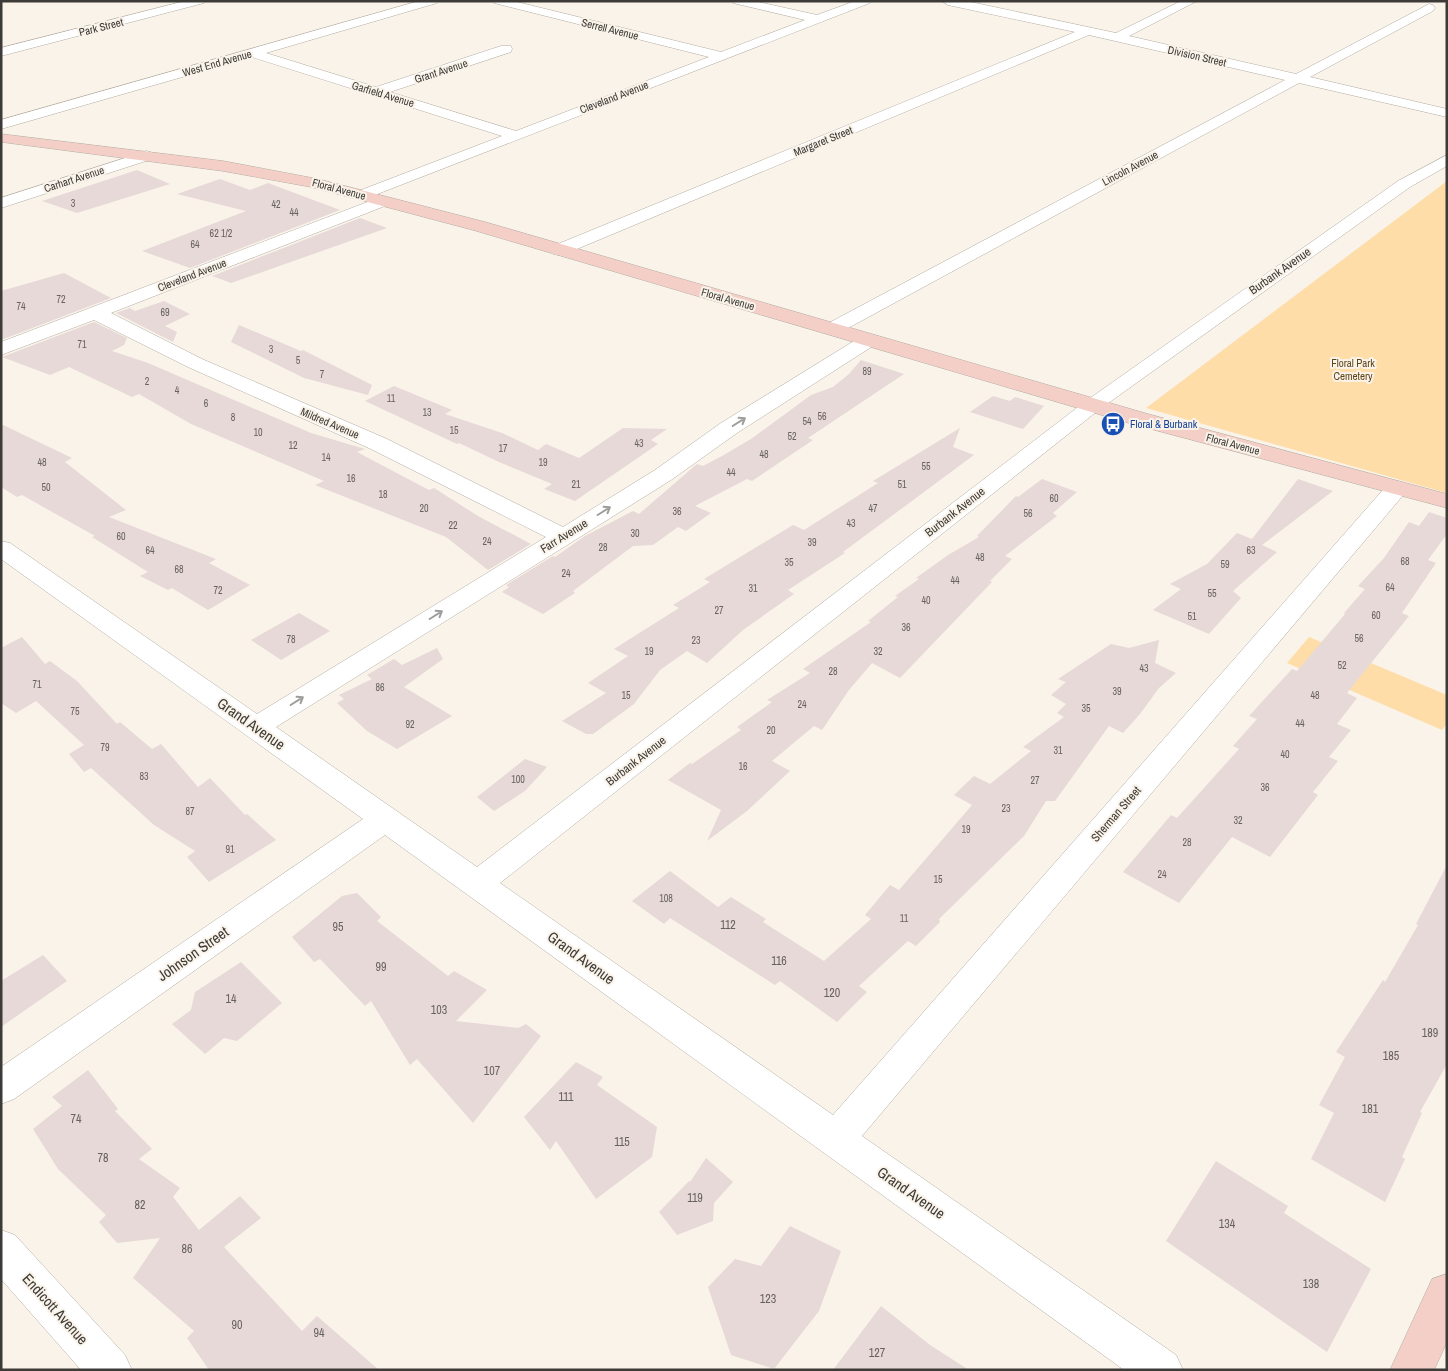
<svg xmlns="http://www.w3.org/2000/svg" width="1448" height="1371" viewBox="0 0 1448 1371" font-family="'Archivo Narrow',sans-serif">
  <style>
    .green { fill: #fedda9 }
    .building { fill: #e7d9d7 }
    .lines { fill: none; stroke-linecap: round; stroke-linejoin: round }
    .street-casing { stroke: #b2aca2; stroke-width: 1 }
    .secondary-casing { stroke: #b2aca2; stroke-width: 1 }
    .street { fill: #fff; fill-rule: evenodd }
    .secondary { fill: #f3cfc7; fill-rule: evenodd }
    .oneway { stroke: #9e9d9b }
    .labels { text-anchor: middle; stroke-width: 4; stroke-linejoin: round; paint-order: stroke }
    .number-label { font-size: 10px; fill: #68625f }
    .far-street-label { font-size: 11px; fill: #3d3b37; stroke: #faf3e9 }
    .far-park-label { font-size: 11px; fill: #5f4619; stroke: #faf3e9 }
    .far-transit-label { font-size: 11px; fill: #164399; stroke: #faf3e9; text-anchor: start }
    .street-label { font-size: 12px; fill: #3d3b37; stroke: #faf3e9 }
    .near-number-label { font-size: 12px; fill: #68625f }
    .near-street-label { font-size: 15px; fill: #3d3b37; stroke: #faf3e9 }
  </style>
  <rect width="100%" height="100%" fill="#faf3e9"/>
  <path class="green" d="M1447 181V493L1146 408Z
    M1309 637 1447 695V723L1442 730 1287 663Z"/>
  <path class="building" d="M137 170 170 184 77 213 42 201Z
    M220 179 250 190 268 183 340 210 190 268 142 251 246 211 177 194Z
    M360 218 387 228 231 283 212 276Z
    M64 273 111 298 1 340V291Z
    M164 301 190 314 165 326 177 332 173 342 116 313 130 308 135 311Z
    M94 322 127 338 124 345 112 351 148 363 311 433 365 449 357 452 429 490 434 488 478 516 531 544 488 570 446 537 315 485 324 481 191 424 139 394 132 397 69 367 50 375 2 357Z
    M239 325 301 351 303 350 372 385 368 395 304 378 231 342Z
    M861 360 904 374 808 438 813 440 752 481 747 479 695 506 711 513 686 531 678 527 653 545 633 546 573 591 575 593 543 614 502 592 509 587 506 585 553 556 555 557 585 536 633 511 639 514 697 464 703 466 722 456 751 439 811 395 833 387 849 374Z
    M394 386 452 410 445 414 502 433 538 450 546 444 579 458 623 428 667 429 651 440 658 444 575 501 544 489 552 484 499 462 459 443 457 444 365 401Z
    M993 396 1010 401 1015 397 1044 406 1023 429 970 412Z
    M1 424 72 458 65 462 126 510 109 517 216 559 209 563 250 585 208 610 172 588 168 590 140 576 148 572 92 537 95 536 22 495 17 497 1 487Z
    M960 428 953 447 974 455 843 552 845 553 788 590 794 594 743 630 707 663 687 651 660 670 634 704 593 734H586L562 721 606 693 588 683 628 656 614 649 679 608 673 605 710 582 704 579 793 525 804 530 878 483 873 481Z
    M1042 479 1077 492 1053 513 1057 516 1005 556 1012 559 990 581 992 582 900 678 872 663 849 690 822 730 814 726 772 761 790 771 747 811 707 841 721 810 668 780 690 763 692 764 741 730 737 727 772 702 767 700 810 673 803 669 871 622 868 621 898 597 895 596 919 579 916 578 948 555 979 537 977 536 1016 496 1018 497Z
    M1298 479 1333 491 1262 545 1277 552 1233 591 1241 598 1209 634 1153 610 1181 589 1170 584 1207 564 1237 533 1252 539Z
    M1429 512 1447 518V534L1428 560 1436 563 1402 613 1409 616 1347 693 1357 698 1337 724 1351 730 1329 757 1338 761 1313 792 1318 795 1270 857 1232 837 1179 903 1123 872 1171 815 1177 818 1239 749 1233 746 1257 719 1249 716 1292 669 1297 671 1345 614 1344 613 1365 589 1358 586 1384 558 1409 522 1419 526Z
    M299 613 330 631 281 660 251 640Z
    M22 637 45 664 50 661 77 681 117 724 120 722 152 749 161 744 198 787 210 778 245 815 247 814 276 840 209 882 187 857 195 851 154 825 91 768 84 772 69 754 84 745 36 701 16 713 1 703V648Z
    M1159 640 1155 663 1176 673 1159 688 1140 714 1123 733 1109 726 1055 801H1046L1024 836 939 919 940 922 916 946 908 941 859 986 867 992 837 1022 780 981 775 985 670 918 664 924 632 901 670 871 718 907 731 897 766 919 763 922 824 961 871 919 865 915 890 885 899 890 972 805 954 795 974 776 990 784 1031 751 1023 747 1064 717 1057 713 1066 704 1051 695 1066 682 1058 679 1111 644 1129 648Z
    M437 648 443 659 404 687 452 716 397 749 367 731 337 703 344 699 339 695 372 679 367 675 394 659 402 665Z
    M525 759 547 767 525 791 494 811 477 797Z
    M1447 865V1064L1420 1112 1422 1113 1402 1157 1405 1159 1385 1202 1311 1159 1334 1113 1319 1105 1345 1057 1336 1052 1383 980 1385 982 1418 925 1416 924Z
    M357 893 381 917 377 921 448 976 454 971 487 990 456 1021 518 1028 526 1024 541 1036 473 1123 417 1059 410 1065 371 1001 365 1006 320 959 314 962 292 937 342 896Z
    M43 955 67 981 1 1027V981Z
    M241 962 282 1003 237 1041 224 1038 205 1054 172 1024 191 1010 195 992Z
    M576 1062 603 1077 597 1085 657 1127 652 1157 596 1199 556 1141 550 1150 524 1117Z
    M88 1070 118 1109 115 1111 152 1149 139 1159 180 1188 173 1197 199 1230 240 1196 261 1218 224 1247 302 1331 317 1316 379 1370H209L187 1338 194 1331 133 1278 160 1238 117 1243 99 1222 106 1215 58 1169 33 1129 62 1106 52 1097Z
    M706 1158 733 1182 714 1203 713 1221 677 1235 659 1212 689 1181 690 1182Z
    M1216 1161 1288 1206 1284 1213 1371 1269 1327 1352 1166 1241Z
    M790 1226 841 1251 819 1311 774 1369 731 1355 708 1287 735 1259 761 1266Z
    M881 1306 930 1345 969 1370H833Z"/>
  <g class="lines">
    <g class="street-casing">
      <path id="street" d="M185 1H206L204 3 1 56V48Z
        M419 1H439L437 3 266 53 376 87 501 46H511L512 49 511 52 390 92 516 131 709 57 494 3 492 1H513L721 52 805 20 733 3 731 1H754L817 15 855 1H872L870 3 362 200 356 198 354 195 356 192 502 136 252 57 1 129V120Z
        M942 1H966L1116 33 1181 1H1197L1129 36 1296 74 1429 4 1433 5 1435 8 1433 11 1310 77 1447 109V117L1299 83 839 333 832 335 825 333 822 329 825 325 1285 80 1089 35 565 254 559 255 553 254 550 250 553 246 1075 32 948 5Z
        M147 151 152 153 155 156 152 159 1 208V198Z
        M1447 155V166L1410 187 1100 409 500 883 833 1115 1389 483 1397 481 1405 483 1408 488 1405 493 862 1136 1176 1355 1183 1370H1124L385 835 14 1099 1 1104V1067L363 819 1 559V541L10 543 257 714 546 537 371 449 188 367 94 320 1 355V342L378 198H390L392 201 390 204 111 313 202 359 387 439 563 527 655 470 721 423 862 336 869 334 876 336 879 340 876 344 737 433 671 480 276 727 477 867 1086 401 1398 181Z
        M1 1230 15 1235 125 1355 132 1370H81L1 1279Z"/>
    </g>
    <g class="secondary-casing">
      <path id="secondary" d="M1 134 223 161 318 179 485 222 1148 414 1447 494V508L1132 424 473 230 311 187 223 171 1 142Z
        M1447 1274V1342L1434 1370H1390L1432 1279Z"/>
    </g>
    <use href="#street" class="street"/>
    <use href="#secondary" class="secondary"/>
  </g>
  <defs><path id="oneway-shaft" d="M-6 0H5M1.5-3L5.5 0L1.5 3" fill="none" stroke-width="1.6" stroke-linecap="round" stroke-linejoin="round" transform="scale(1.25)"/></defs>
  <g class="oneway">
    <use href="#oneway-shaft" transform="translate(739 422) rotate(-32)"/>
    <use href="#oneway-shaft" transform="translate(604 511) rotate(-32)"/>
    <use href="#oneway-shaft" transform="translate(436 615) rotate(-32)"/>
    <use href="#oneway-shaft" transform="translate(297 701) rotate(-32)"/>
  </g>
  <defs>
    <g id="bus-disc" transform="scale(1.25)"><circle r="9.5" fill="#1a4fb4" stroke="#faf3e9"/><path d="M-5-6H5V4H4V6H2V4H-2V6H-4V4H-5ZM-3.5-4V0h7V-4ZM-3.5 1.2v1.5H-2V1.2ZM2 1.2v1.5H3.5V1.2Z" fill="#fff"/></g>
  </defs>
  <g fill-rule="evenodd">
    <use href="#bus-disc" x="1113" y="424"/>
  </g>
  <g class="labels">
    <g class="number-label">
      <text x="73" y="207">3</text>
      <text x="276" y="208">42</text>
      <text x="294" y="216">44</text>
      <text x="221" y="237">62 1/2</text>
      <text x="195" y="248">64</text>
      <text x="61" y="303">72</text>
      <text x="21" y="310">74</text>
      <text x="165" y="316">69</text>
      <text x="82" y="348">71</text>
      <text x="271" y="353">3</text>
      <text x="298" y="364">5</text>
      <text x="867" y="375">89</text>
      <text x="322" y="378">7</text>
      <text x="147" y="385">2</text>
      <text x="177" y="394">4</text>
      <text x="391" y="402">11</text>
      <text x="206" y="407">6</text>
      <text x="427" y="416">13</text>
      <text x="822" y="420">56</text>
      <text x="233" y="421">8</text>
      <text x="807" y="425">54</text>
      <text x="454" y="434">15</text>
      <text x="258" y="436">10</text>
      <text x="792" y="440">52</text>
      <text x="639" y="447">43</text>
      <text x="293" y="449">12</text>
      <text x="503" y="452">17</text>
      <text x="764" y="458">48</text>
      <text x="326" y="461">14</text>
      <text x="42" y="466">48</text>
      <text x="543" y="466">19</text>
      <text x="926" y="470">55</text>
      <text x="731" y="476">44</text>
      <text x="351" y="482">16</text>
      <text x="576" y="488">21</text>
      <text x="902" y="488">51</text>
      <text x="46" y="491">50</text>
      <text x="383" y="498">18</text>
      <text x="1054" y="502">60</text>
      <text x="424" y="512">20</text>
      <text x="873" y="512">47</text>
      <text x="677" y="515">36</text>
      <text x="1028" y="517">56</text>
      <text x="851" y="527">43</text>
      <text x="453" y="529">22</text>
      <text x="635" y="537">30</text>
      <text x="121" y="540">60</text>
      <text x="487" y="545">24</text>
      <text x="812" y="546">39</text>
      <text x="603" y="551">28</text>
      <text x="150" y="554">64</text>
      <text x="1251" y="554">63</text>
      <text x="980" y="561">48</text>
      <text x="1405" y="565">68</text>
      <text x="789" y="566">35</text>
      <text x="1225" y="568">59</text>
      <text x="179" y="573">68</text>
      <text x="566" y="577">24</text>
      <text x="955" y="584">44</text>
      <text x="1390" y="591">64</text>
      <text x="753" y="592">31</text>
      <text x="218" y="594">72</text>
      <text x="1212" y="597">55</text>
      <text x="926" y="604">40</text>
      <text x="719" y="614">27</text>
      <text x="1376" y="619">60</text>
      <text x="1192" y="620">51</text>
      <text x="906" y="631">36</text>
      <text x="1359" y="642">56</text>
      <text x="291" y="643">78</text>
      <text x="696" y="644">23</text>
      <text x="649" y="655">19</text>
      <text x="878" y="655">32</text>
      <text x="1342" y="669">52</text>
      <text x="1144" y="672">43</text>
      <text x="833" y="675">28</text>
      <text x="37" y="688">71</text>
      <text x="380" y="691">86</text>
      <text x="1117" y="695">39</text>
      <text x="626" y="699">15</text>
      <text x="1315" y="699">48</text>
      <text x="802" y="708">24</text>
      <text x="1086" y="712">35</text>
      <text x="75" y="715">75</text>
      <text x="1300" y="727">44</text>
      <text x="410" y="728">92</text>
      <text x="771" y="734">20</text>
      <text x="105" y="751">79</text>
      <text x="1058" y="754">31</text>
      <text x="1285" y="758">40</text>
      <text x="743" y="770">16</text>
      <text x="144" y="780">83</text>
      <text x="518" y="783">100</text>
      <text x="1035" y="784">27</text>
      <text x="1265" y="791">36</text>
      <text x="1006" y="812">23</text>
      <text x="190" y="815">87</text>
      <text x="1238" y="824">32</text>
      <text x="966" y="833">19</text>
      <text x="1187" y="846">28</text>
      <text x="230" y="853">91</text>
      <text x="1162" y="878">24</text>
      <text x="938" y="883">15</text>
      <text x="666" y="902">108</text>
      <text x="904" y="922">11</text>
    </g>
    <g class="far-street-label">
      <text transform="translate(101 27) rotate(-14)" y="4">Park Street</text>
      <text transform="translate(610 29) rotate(14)" y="4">Serrell Avenue</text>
      <text transform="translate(1197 56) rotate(13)" y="4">Division Street</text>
      <text transform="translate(217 63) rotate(-16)" y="4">West End Avenue</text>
      <text transform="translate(441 71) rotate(-18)" y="4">Grant Avenue</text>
      <text transform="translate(383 94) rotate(17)" y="4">Garfield Avenue</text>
      <text transform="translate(614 97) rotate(-21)" y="4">Cleveland Avenue</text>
      <text transform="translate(823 141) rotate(-22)" y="4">Margaret Street</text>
      <text transform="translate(1130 168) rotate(-28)" y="4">Lincoln Avenue</text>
      <text transform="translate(74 179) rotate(-18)" y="4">Carhart Avenue</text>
      <text transform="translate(339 189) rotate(15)" y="4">Floral Avenue</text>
      <text transform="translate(192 275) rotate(-21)" y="4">Cleveland Avenue</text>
      <text transform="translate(728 299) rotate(16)" y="4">Floral Avenue</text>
      <text transform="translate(330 423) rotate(23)" y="4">Mildred Avenue</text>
      <text transform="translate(1233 444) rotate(15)" y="4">Floral Avenue</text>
    </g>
    <g class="far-park-label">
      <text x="1353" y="367">Floral Park<tspan x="1353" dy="13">Cemetery</tspan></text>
    </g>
    <g class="far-transit-label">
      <text x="1130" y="428">Floral &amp; Burbank</text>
    </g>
    <g class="street-label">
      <text transform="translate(1280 271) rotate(-35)" y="4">Burbank Avenue</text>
      <text transform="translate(955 512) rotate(-38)" y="4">Burbank Avenue</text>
      <text transform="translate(564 536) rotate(-32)" y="4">Farr Avenue</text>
      <text transform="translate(636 761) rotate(-38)" y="4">Burbank Avenue</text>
      <text transform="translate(1116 814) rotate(-49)" y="4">Sherman Street</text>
    </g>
    <g class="near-number-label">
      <text x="728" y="929">112</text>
      <text x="338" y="931">95</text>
      <text x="779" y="965">116</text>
      <text x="381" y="971">99</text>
      <text x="832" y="997">120</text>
      <text x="231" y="1003">14</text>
      <text x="439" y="1014">103</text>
      <text x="1430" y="1037">189</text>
      <text x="1391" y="1060">185</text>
      <text x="492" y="1075">107</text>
      <text x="566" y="1101">111</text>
      <text x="1370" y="1113">181</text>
      <text x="76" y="1123">74</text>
      <text x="622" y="1146">115</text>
      <text x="103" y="1162">78</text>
      <text x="695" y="1202">119</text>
      <text x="140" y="1209">82</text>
      <text x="1227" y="1228">134</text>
      <text x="187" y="1253">86</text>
      <text x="1311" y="1288">138</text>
      <text x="768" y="1303">123</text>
      <text x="237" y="1329">90</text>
      <text x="319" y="1337">94</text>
      <text x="877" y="1357">127</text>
    </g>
    <g class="near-street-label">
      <text transform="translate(251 724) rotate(35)" y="5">Grand Avenue</text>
      <text transform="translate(193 954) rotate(-35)" y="5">Johnson Street</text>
      <text transform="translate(581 958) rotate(36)" y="5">Grand Avenue</text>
      <text transform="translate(911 1193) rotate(35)" y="5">Grand Avenue</text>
      <text transform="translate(55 1309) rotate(48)" y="5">Endicott Avenue</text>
    </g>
  </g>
  <rect width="1448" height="1371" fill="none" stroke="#3d3b37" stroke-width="5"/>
</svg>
